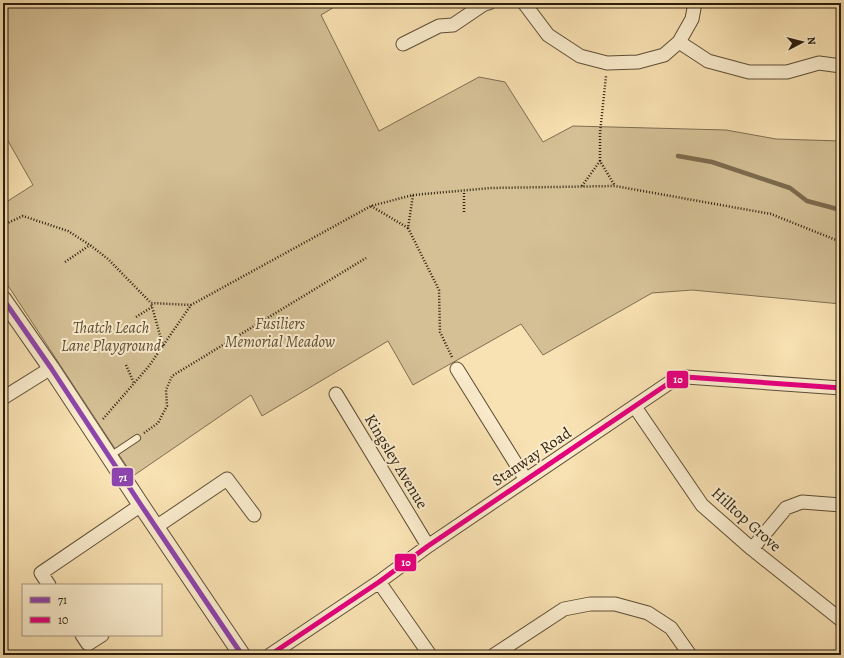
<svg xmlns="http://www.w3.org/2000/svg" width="844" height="658" viewBox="0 0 844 658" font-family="Alegreya,serif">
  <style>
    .green { fill: #d5c096; stroke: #806e51 }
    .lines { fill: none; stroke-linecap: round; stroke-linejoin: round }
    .stream { stroke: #7c6a4e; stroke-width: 4.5 }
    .service-casing { stroke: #5e4e36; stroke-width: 8 }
    .minor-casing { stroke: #5e4e36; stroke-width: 15 }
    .tertiary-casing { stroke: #5e4e36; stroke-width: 18 }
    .path { stroke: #2b1d0c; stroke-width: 2.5; stroke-dasharray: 1 2; stroke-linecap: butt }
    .service { stroke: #faeccd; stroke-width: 6 }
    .minor { stroke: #faeccd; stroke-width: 13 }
    .tertiary { stroke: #faeccd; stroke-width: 16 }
    .bus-1-casing { stroke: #faeccd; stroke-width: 8 }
    .bus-2-casing { stroke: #faeccd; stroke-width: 8 }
    .bus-1 { stroke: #8e44ad; stroke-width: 5 }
    .bus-2 { stroke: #e5007d; stroke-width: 5 }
    .labels { text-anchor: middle; stroke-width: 4; stroke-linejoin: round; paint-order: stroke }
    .park-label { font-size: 16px; font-style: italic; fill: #5e4e35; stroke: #faeccd }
    .street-label { font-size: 16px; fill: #2b1d0c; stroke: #faeccd }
    .line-badge { stroke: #faeccd; stroke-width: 1.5 }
    .badge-label { font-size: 11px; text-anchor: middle; font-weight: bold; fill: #fff }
  </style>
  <rect width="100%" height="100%" fill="#f8e1b2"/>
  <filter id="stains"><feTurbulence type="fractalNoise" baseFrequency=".005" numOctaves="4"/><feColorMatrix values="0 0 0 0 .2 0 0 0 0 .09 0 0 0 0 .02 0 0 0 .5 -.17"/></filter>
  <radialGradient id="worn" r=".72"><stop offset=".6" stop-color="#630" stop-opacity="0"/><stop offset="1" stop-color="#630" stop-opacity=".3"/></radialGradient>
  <path class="green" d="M3 3H341L321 15 379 131 479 77 505 82 543 142 573 126 726 130 776 139 841 141V304L692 290 652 293 543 355 521 324 413 385 388 341 262 416 251 395 133 476 3 278V204L33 185 3 132Z"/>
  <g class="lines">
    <path class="stream" d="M678 156 712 162 790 188 807 201 841 210"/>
    <g class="service-casing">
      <path id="service" d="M110 456 137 438"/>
    </g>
    <g class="minor-casing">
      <path id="minor" d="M524 3 548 35 580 56 607 63 638 62 664 55 679 42 692 19 695 3
        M679 42 708 61 749 72H787L819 63 841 66
        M403 44 439 26 453 25 484 4 489 3
        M457 369 526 480
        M336 394 428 546
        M3 398 51 368
        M635 407 702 505 752 549 841 620
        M156 527 227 479 254 515
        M752 549 786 508 802 502 841 505
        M379 582 430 655
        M49 585 41 573 141 505
        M82 635 88 644 102 635
        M270 655 379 582 428 546 672 381 686 377 841 388
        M494 655 564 609 590 604H615L648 613 671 628 690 655"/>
    </g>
    <g class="tertiary-casing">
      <path id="tertiary" d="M3 299 51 368 141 505 242 655"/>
    </g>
    <path class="path" d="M600 161V133L606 76
      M582 186 600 161 615 186
      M371 206 408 228 413 195
      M464 212V191
      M3 225 23 216 68 231 90 245 108 259 151 303
      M408 228 439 290 440 332 452 357
      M65 262 90 245
      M136 317 152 307
      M163 346 151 303 191 305
      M126 365 134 383
      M103 419 149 366 191 305 371 206 413 195 491 188 615 186 771 214 841 242
      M144 433 158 423 167 406 166 390 172 376 366 258"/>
    <use href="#service" class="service"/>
    <use href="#minor" class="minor"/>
    <use href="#tertiary" class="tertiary"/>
    <g class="bus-1-casing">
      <path id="bus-1" d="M3 299 51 368 141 505 242 655"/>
    </g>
    <g class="bus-2-casing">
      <path id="bus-2" d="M270 655 379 582 428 546 672 381 686 377 841 388"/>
    </g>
    <use href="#bus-1" class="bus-1"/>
    <use href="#bus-2" class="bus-2"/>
  </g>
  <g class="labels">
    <g class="park-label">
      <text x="280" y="329">Fusiliers<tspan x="280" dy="18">Memorial Meadow</tspan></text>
      <text x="111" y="333">Thatch Leach<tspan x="111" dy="18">Lane Playground</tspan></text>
    </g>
    <g class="street-label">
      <text transform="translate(531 456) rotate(-34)" y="6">Stanway Road</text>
      <text transform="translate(397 461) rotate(59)" y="6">Kingsley Avenue</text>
      <text transform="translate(747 519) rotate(42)" y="6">Hilltop Grove</text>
    </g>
  </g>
  <g class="line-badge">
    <rect x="666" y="370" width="23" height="19" rx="4" fill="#e5007d"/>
    <rect x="111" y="467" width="23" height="20" rx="4" fill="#8e44ad"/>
    <rect x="394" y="553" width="23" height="19" rx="4" fill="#e5007d"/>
  </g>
  <g class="badge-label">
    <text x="678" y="383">10</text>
    <text x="123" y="481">71</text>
    <text x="406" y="566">10</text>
  </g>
  <rect width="844" height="658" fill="none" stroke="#f8e1b2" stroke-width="16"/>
  <rect x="4" y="4" width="836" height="650" fill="none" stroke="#2b1d0c" stroke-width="2"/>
  <rect x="8" y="8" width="828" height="642" fill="none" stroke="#2b1d0c"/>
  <rect x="22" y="584" width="140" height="52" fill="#faeccd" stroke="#a79980"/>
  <rect x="30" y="597" width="20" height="6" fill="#8e44ad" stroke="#a79980"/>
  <text x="58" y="604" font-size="12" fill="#2b1d0c">71</text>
  <rect x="30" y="617" width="20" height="6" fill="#e5007d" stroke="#a79980"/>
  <text x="58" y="624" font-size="12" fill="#2b1d0c">10</text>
  <g transform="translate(802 42) rotate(83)" stroke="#faeccd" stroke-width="3" paint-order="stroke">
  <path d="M0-3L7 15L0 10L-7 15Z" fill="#2b1d0c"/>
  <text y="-6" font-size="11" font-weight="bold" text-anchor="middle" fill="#2b1d0c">N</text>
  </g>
  <rect width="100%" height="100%" filter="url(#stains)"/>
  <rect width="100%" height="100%" fill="url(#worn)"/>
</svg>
